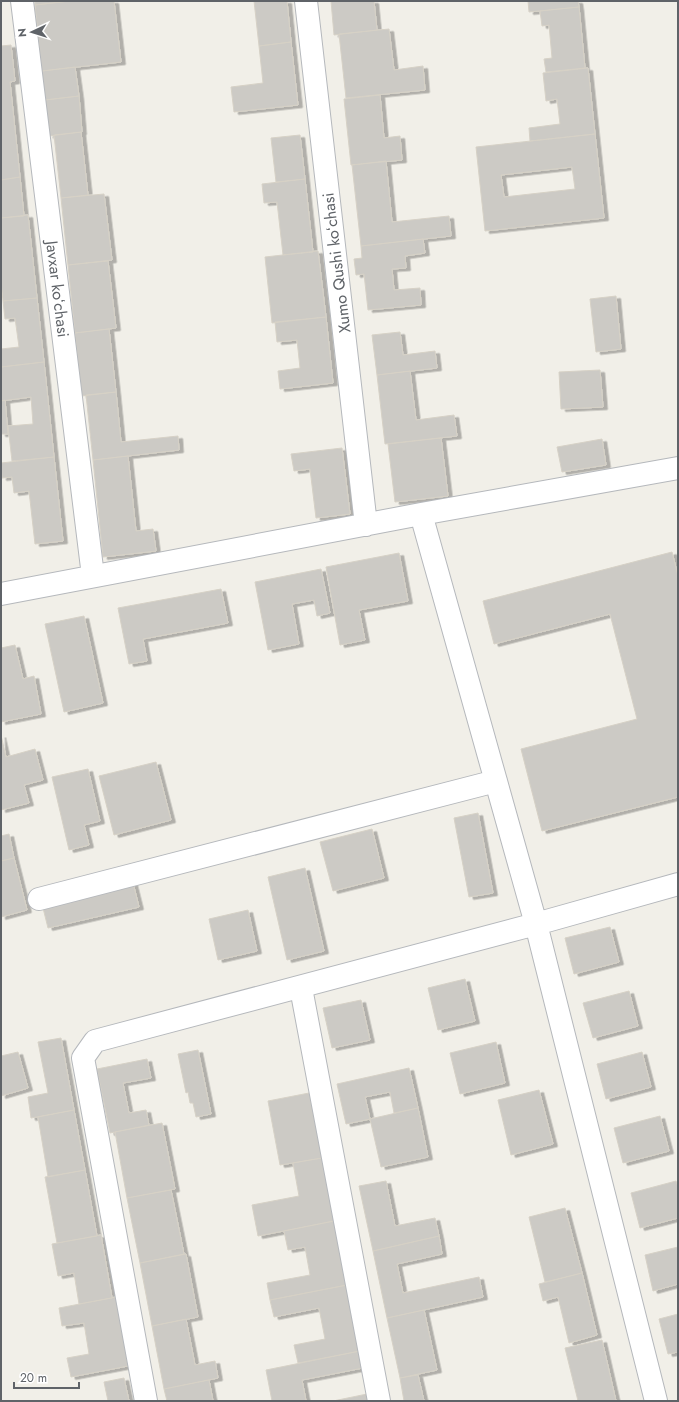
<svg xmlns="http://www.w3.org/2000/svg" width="679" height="1402" viewBox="0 0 679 1402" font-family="Jost,sans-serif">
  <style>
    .building { fill: #cccac5; stroke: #d6d1c6; fill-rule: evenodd; filter: url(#shadow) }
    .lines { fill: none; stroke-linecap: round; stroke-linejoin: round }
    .minor-casing { stroke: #b5b8bc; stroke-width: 24 }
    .minor { stroke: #fff; stroke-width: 22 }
    .labels { text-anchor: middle; stroke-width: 3; stroke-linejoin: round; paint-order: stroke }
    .street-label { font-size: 16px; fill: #5f6368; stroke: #fff }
  </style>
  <defs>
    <filter id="shadow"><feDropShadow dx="4.5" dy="2.5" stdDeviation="0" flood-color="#0004"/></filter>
  </defs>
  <rect width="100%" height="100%" fill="#f1efe8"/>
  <path class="building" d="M35 1H70L35 5Z
    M70 1H114L121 62 42 71 35 5Z
    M254 1H287L291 42 259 46Z
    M331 1H374L377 30 334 35Z
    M528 1H578L579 7 529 12Z
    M579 7 585 68 546 72 544 59 552 58 549 25 542 26 540 11Z
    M389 29 394 70 423 66 425 90 346 98 339 34Z
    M291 42 298 105 234 112 231 87 263 83 259 46Z
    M11 45 15 81 10 82 20 177 1 180V46Z
    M75 67 79 96 45 100 42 71Z
    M588 68 595 134 530 141 529 128 560 124 557 99 546 101 543 73Z
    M380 95 384 138 400 136 402 160 351 165 344 99Z
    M79 96 82 132 49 136 45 100Z
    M81 132 88 195 61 198 54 135Z
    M595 134 604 218 485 231 476 147ZM572 167 575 189 504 197 501 175Z
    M300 135 305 179 276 182 271 138Z
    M386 161 392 222 449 216 451 236 361 246 352 165Z
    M20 177 24 216 1 218V180Z
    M305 179 313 252 283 255 277 202 264 203 262 184Z
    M104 194 112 260 68 265 61 198Z
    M28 215 37 298 3 301 1 282V218Z
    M423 239 425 253 405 256 406 268 392 269 394 290 420 288 421 305 368 310 364 274 356 275 354 259 362 258 361 246Z
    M318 251 326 317 272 323 265 257Z
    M108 261 116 328 75 333 68 265Z
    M616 296 621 349 596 352 590 299Z
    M37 298 44 362 1 367V349L19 347 15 318 5 319 3 301Z
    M326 317 333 383 280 389 278 371 300 368 297 340 277 342 275 322Z
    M109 329 116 392 82 396 75 333Z
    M400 332 403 355 435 351 437 368 377 375 372 335Z
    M44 362 54 457 12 461 8 426 33 424 31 397 1 401V367Z
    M600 370 603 407 561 409 559 372Z
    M410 371 416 420 454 415 457 436 385 444 377 375Z
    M116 392 121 442 178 436 179 450 93 460 86 395Z
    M5 400 8 434H1V401Z
    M441 438 448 496 395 502 388 444Z
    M602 439 606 465 562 472 557 447Z
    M342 448 350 514 316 518 310 469 294 471 291 454Z
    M128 456 136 531 153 529 156 551 103 557 93 460Z
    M54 457 63 541 35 544 29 491 14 493 12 477 2 478 1 463Z
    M672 552 678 576V797L542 831 521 749 637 719 610 614 494 644 483 601Z
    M399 553 408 601 359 610 365 640 340 645 326 567Z
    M321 569 330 613 317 616 314 600 292 604 299 644 268 650 255 582Z
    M221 589 228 623 143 639 147 661 129 664 118 608Z
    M84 616 103 703 64 712 45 624Z
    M15 645 23 679 34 676 41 714 1 722V648Z
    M1 735 6 757 35 749 43 780 24 785 29 803 1 810Z
    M156 762 171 820 114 835 99 776Z
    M88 769 100 821 84 825 89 845 69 850 52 777Z
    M478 813 493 893 469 897 454 818Z
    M372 829 384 878 333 891 320 842Z
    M9 834 14 858 1 861V836Z
    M14 858 27 910 1 917V861Z
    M305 868 324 951 287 960 268 877Z
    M133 883 139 907 48 928 42 904Z
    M248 910 257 951 218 960 209 919Z
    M610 927 619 962 574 974 565 938Z
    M465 979 475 1021 438 1030 428 988Z
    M629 991 638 1026 593 1038 583 1003Z
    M361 1000 370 1040 332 1048 323 1008Z
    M61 1038 74 1110 31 1118 28 1097 48 1093 38 1042Z
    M496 1042 505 1083 460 1094 450 1053Z
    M198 1050 211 1114 196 1117 193 1103H190L188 1092 186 1093 178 1054Z
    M18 1052 28 1088 1 1096V1056Z
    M642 1052 651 1087 606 1099 597 1064Z
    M147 1059 151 1078 123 1083 129 1113 146 1110 149 1125 110 1133 97 1069Z
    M409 1068 418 1108 394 1113 390 1092 365 1097 370 1119 346 1124 337 1084Z
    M539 1090 553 1144 511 1155 498 1100Z
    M309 1093 322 1158 280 1165 268 1101Z
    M418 1108 428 1157 381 1167 370 1119Z
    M74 1110 85 1170 48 1177 38 1117Z
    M660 1116 669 1151 623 1163 614 1128Z
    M162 1123 175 1189 127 1198 115 1132Z
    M322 1158 334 1221 258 1236 252 1205 299 1196 293 1163Z
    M85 1170 97 1236 57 1243 45 1177Z
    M386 1181 395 1226 435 1218 439 1236 373 1251 359 1186Z
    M676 1181 678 1187V1218L640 1228 631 1193Z
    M171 1190 184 1254 140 1263 127 1198Z
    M565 1208 582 1273 545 1282 529 1217Z
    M334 1221 347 1285 270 1300 267 1283 310 1275 305 1247 288 1250 284 1231Z
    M101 1235 112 1298 79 1304 74 1273 58 1276 52 1244Z
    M439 1236 442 1254 397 1264 403 1293 479 1277 483 1297 387 1318 373 1251Z
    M678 1247V1284L653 1291 645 1255Z
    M186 1254 198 1317 152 1326 140 1263Z
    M582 1273 597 1335 569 1343 558 1297 543 1301 539 1284Z
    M347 1285 360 1351 298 1363 294 1345 325 1339 319 1308 274 1317 270 1300Z
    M116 1297 128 1366 71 1377 67 1358 89 1354 84 1323 62 1326 59 1308Z
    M424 1310 437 1370 400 1378 387 1318Z
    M678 1314V1352L668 1354 659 1319Z
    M186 1319 195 1365 215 1361 218 1378 164 1389 152 1326Z
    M602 1340 616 1401H578L565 1348Z
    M360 1351 363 1368 302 1380 306 1401H272L266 1370Z
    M418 1375 424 1401H404L400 1378Z
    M124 1378 129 1401H108L104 1382Z
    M209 1380 213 1401H167L164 1389Z
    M367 1394 368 1401H333Z"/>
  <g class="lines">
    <g class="minor-casing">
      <path id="minor" d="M22 1 93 576
        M306 1 366 525
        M421 514 536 924 656 1401
        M1 594 421 514 678 468
        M39 899 496 781
        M301 988 379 1401
        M146 1401 83 1058 95 1041 536 924 678 884"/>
    </g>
    <use href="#minor" class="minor"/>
  </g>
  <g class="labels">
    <g class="street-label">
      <text transform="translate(336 263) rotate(-97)" y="6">Xumo Qushi koʻchasi</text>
      <text transform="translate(58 289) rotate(83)" y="6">Javxar koʻchasi</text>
    </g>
  </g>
  <rect width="679" height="1402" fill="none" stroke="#5f6368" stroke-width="4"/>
  <g transform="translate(32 32) rotate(266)" stroke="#ffffff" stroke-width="3" paint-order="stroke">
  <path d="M0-3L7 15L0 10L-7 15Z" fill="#5f6368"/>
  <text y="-6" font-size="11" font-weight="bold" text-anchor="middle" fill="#5f6368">N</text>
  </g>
  <path d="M14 1382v6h65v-6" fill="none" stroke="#5f6368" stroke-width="2"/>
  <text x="20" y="1382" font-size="12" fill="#5f6368" stroke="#ffffff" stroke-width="3" paint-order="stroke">20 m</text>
</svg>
